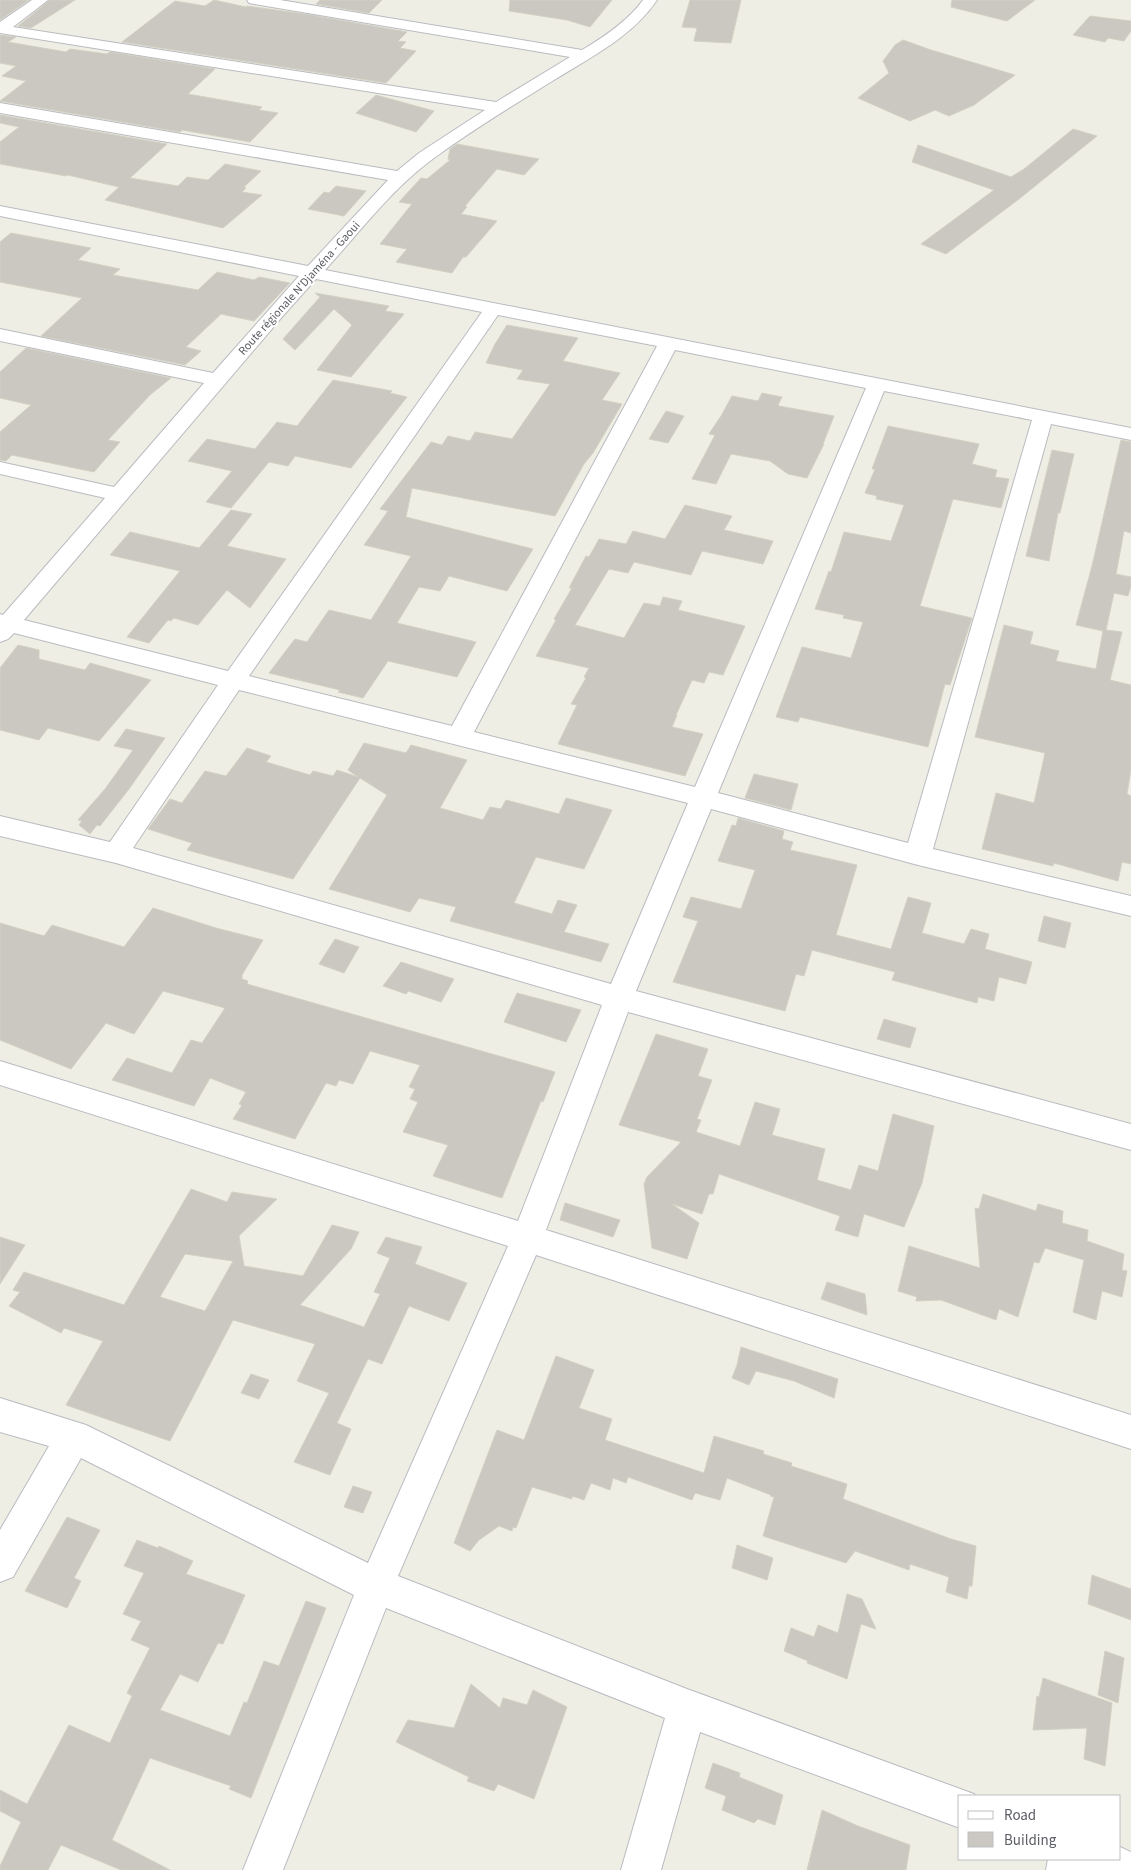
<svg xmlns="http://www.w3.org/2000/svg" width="1131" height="1870" viewBox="0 0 1131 1870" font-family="'Source Sans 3',sans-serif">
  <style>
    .building { fill: #cac8c1; stroke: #d3d1c2; fill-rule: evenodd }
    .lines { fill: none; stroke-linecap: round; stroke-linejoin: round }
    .minor-casing { stroke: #b9bbc0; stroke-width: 2 }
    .minor { fill: #fff; fill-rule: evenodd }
    .labels { text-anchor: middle; stroke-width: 4; stroke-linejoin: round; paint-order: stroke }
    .far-street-label { font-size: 12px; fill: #5c5e65; stroke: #fff }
  </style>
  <rect width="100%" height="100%" fill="#efeee4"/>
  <path class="building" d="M0 0H29L0 20Z
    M50 0H75L31 28 18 26Z
    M214 0 246 7 247 6 305 14 407 32 398 41 406 42 400 48 416 51 386 83 122 42 175 1 205 6Z
    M320 0H382L369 13 316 4Z
    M510 0H612L590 27 567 20 509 11Z
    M690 0H741L731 43 694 41 697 28 682 27Z
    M952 0H1035L1007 21 951 7Z
    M1090 16 1131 21V31L1124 41 1108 38 1105 42 1073 35Z
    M0 35 16 37 8 42 66 52 70 49 107 54 110 52 215 69 188 94 262 107 259 110 278 113 250 142 182 130 180 132 0 101 26 81 2 76 16 66 0 63Z
    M903 40 931 50 1015 75 974 105 949 116 935 110 910 121 858 98 889 73 883 61 895 45Z
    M376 95 434 111 416 132 356 113Z
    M0 115 167 144 130 178 178 186 187 177 208 180 225 164 261 171 244 187 246 188 242 192 262 195 223 228 105 200 119 187 68 175 66 176 0 164V142L19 127 0 123Z
    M1073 129 1097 136 1019 199 946 254 921 244 994 190 912 162 918 145 1011 177 1024 169Z
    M457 144 539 159 524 175 497 169 465 206 467 207 461 214 497 221 466 257H463L452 273 396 262 407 249 380 244 412 204 399 202 421 178 427 179 450 160 448 159 450 149Z
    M336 186 366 191 344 216 308 209 324 192 329 193Z
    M11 233 91 248 78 260 120 269 113 275 198 290 217 272 254 280 259 277 290 283 254 321 221 314 186 347 201 351 185 365 41 336 82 298 0 282V242Z
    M315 293 389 306 385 311 404 314 351 377 317 370 352 325 334 309 295 350 283 339 320 297Z
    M507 325 578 338 563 361 620 373 602 400 622 404 593 453 584 464 555 516 412 488 406 517 533 549 507 591 449 576 440 591 419 587 397 623 476 642 457 677 388 661 363 698 338 692 340 690 269 673 295 639 307 642 329 610 371 620 411 556 364 545 388 511 380 509 431 442 442 445 448 436 470 441 475 432 512 439 550 384 517 379 523 370 486 363 495 344Z
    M26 348 171 378 150 395 108 440 120 442 94 472 12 455 6 461 0 460V432L31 405 0 398V372Z
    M333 380 392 391 390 393 407 397 351 468 295 456 288 466 269 462 231 508 206 502 232 471 188 461 207 439 255 449 277 422 297 426Z
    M762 393 782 397 778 405 779 406 834 416 823 444H824L807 478 788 474 770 461 731 454 716 484 692 479 715 435 709 434 721 416 732 396 758 401Z
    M666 411 684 416 668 443 649 439Z
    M888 426 979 444 972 464 997 470 995 477 1009 479 1001 508 953 499 920 606 972 618 950 685 945 684 928 747 800 717 798 722 776 717 802 647 851 658 863 622 843 618 844 615 815 609 829 571 831 572 844 532 891 541 904 505 876 499 877 496 865 493 875 469H872Z
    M1121 440 1131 442V533L1124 531 1116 574 1131 577V586L1128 596 1114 593 1106 630 1122 632 1110 680 1131 685V769L1127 794 1131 796V864L1122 862 1118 881 1054 863 1053 866 982 849 996 793 1034 803 1045 753 975 737 1004 625 1033 632 1030 644 1059 651 1056 661 1096 669 1103 631 1076 625 1092 566Z
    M1052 450 1074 454 1060 513H1058L1049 561 1026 556Z
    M685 505 732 516 724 530 773 541 763 564 702 551 691 575 634 562 628 573 609 569 575 625 624 638 644 603 660 606 663 597 682 601 678 610 745 626 723 675 709 672 704 683 692 680 676 715H677L672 727 703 734 685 776 558 744 577 705 571 704 586 678 584 677 589 668 536 656 556 620 554 619 572 588H569L586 556 589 557 599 539 626 544 633 531 665 539Z
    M231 510 252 514 227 546 286 559 250 608 227 590 198 625 174 618 171 621 168 620 149 643 127 637 180 571 110 555 130 532 199 548Z
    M18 645 39 650V659L85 670 90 663 151 680 99 741 48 728 39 740 0 730V668Z
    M126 729 165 738 129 789 100 826 97 825 90 834 79 825 82 821 78 820 105 789 133 750 114 746Z
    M364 743 406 753 411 745 467 760 440 808 483 820 490 807 501 809 506 800 559 814 566 798 612 810 584 869 536 857 514 903 552 914 558 900 577 905 564 932 609 944 601 962 450 921 456 907 419 898 410 912 329 889 387 795 360 778 293 879 187 850 192 843 148 829 170 799 182 803 205 771 226 776 247 748 271 756 266 762 310 775 313 771 333 776 337 770 358 777 348 770Z
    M754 774 798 784 791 810 745 798Z
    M738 818 784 831 782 839 793 842 790 850 857 865 836 935 891 949 908 897 931 903 922 933 964 944 971 929 989 934 985 949 1032 962 1026 984 999 977 994 1001 978 997 977 1003 892 980 895 972 812 950 804 976 796 974 785 1011 673 982 698 921 683 917 691 897 741 909 755 870 718 861 732 825 736 826Z
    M153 908 216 928 263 940 242 975V979L248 981 247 984 555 1072 543 1102 541 1101 502 1198 433 1176 448 1145 403 1132 418 1102 410 1099 415 1089 409 1087 420 1065 370 1051 353 1084 339 1080 336 1086 326 1083 295 1139 233 1119 242 1105 239 1104 246 1092 210 1078 194 1106 112 1080 127 1058 172 1073 191 1040 202 1043 225 1008 163 991 134 1034 106 1023 71 1069 0 1040V923L44 936 52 925 124 947Z
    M1044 916 1071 923 1065 948 1038 941Z
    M335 939 359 947 344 973 319 964Z
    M401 962 454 979 441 1002 408 991 406 994 383 986Z
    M517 993 581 1010 566 1042 504 1022Z
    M884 1019 916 1028 910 1048 877 1039Z
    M656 1034 708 1049 698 1076 712 1080 697 1119 701 1120 696 1132 740 1146 755 1102 780 1109 772 1135 825 1149 817 1180 851 1190 859 1165 878 1171 893 1114 934 1126 922 1183 904 1227 864 1214 858 1237 835 1230 840 1216 719 1174 713 1194H709L702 1214 672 1204 699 1223 687 1259 652 1248 644 1184 647 1177 681 1142 619 1125Z
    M191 1189 227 1202 232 1192 277 1199 239 1236 244 1266 303 1276 332 1225 359 1232 351 1249 300 1305 364 1327 380 1294 374 1292 390 1258 377 1253 386 1237 422 1247 415 1264 467 1283 449 1321 409 1306 382 1364 368 1359 337 1423 351 1429 330 1475 294 1462 329 1393 297 1381 315 1344 233 1320 170 1441 66 1405 103 1341 64 1328 61 1333 9 1306 20 1292 13 1290 24 1272 124 1305ZM185 1254 233 1261 205 1311 160 1297Z
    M983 1194 1036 1211 1038 1204 1063 1211 1062 1223 1088 1230 1087 1241 1124 1254 1122 1270 1127 1271 1122 1297 1102 1291 1096 1320 1073 1312 1084 1260 1045 1248 1039 1263 1034 1262 1018 1317 999 1309 996 1320 941 1300 916 1301 917 1297 898 1291 909 1246 980 1268 975 1208 979 1209Z
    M565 1203 620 1220 613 1237 560 1220Z
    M0 1237 25 1245 0 1284Z
    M827 1282 865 1294 867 1315 821 1299Z
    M741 1347 838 1379 834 1398 794 1381 756 1371 749 1385 732 1378 737 1365Z
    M556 1356 594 1370 579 1408 612 1419 605 1440 704 1473 714 1436 764 1451 763 1454 792 1463 791 1466 847 1484 843 1499 951 1539 976 1546 972 1586H969L967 1599 946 1592 949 1577 910 1564 909 1570 855 1551 846 1563 763 1536 774 1497 770 1496 771 1495 727 1478 720 1500 695 1493 692 1500 628 1477 626 1483 613 1478 610 1490 591 1483 584 1500 572 1496V1499L532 1487 516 1528 513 1527 512 1531 499 1526 479 1540 470 1551 454 1543 497 1430 524 1440Z
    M251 1374 269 1380 259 1399 241 1393Z
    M353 1486 372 1492 363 1513 344 1507Z
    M67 1517 100 1530 74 1578 81 1581 67 1608 25 1591Z
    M137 1540 158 1548 159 1546 193 1561 186 1574 245 1595 223 1644 218 1643 198 1682 180 1674 160 1710 230 1736 244 1702 247 1703 264 1661 279 1666 306 1601 326 1608 251 1798 229 1789 231 1786 150 1758 112 1840 170 1870H121L61 1845 48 1870H0V1866L21 1822 0 1811V1790L27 1804 69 1725 110 1743 132 1696 127 1693 150 1648 131 1640 141 1621 123 1614 144 1573 124 1566Z
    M737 1545 773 1558 767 1580 732 1568Z
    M1092 1575 1131 1589V1620L1088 1604Z
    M847 1594 862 1599 876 1629 861 1624 847 1679 807 1663 808 1661 784 1651 791 1628 814 1637 818 1625 838 1633Z
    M1105 1651 1124 1658 1118 1703 1098 1695Z
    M1043 1678 1112 1703 1105 1766 1084 1759 1087 1728 1033 1730 1037 1696 1039 1697Z
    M471 1684 500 1708 503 1698 527 1705 533 1690 567 1707 534 1799 498 1784 494 1791 467 1781 469 1777 396 1742 408 1720 454 1728Z
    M713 1763 740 1773 739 1777 783 1795 775 1825 758 1819 754 1823 722 1810 726 1796 705 1788Z
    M822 1810 858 1826 910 1845 906 1870H807Z"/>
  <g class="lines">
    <g class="minor-casing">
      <path id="minor" d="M32 0H48L13 27 496 102 570 57 254 4 249 3 247 0H280L582 50C604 37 628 21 643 0H657C632 37 591 57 554 80 512 106 469 132 430 161 390 191 359 233 325 270L1131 428V440L1051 424 933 849 1131 896V916L918 865 711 809 636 991 1131 1124V1150L628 1012 546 1230 1131 1415V1449L536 1255 398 1576 687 1689 974 1794 975 1796H960V1828L700 1732 661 1870H621L665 1718 386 1608 283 1870H243L354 1595 81 1458 13 1577 0 1582V1530L49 1446 0 1432V1398L86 1425 368 1563 508 1246 0 1085V1061L518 1221 602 1005 116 863 0 836V816L110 842 218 685 14 633 8 639 0 642V614L3 615 105 498 0 474V462L114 487 204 383 0 341V329L213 373 299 276 0 216V206L308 266 388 180 0 113V103L397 171 419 153 485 110 0 33V22ZM316 279 482 312 228 671 24 620 282 317ZM498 315 657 346 452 726 249 676ZM675 350 866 388 695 787 474 732ZM884 391 1032 420 908 843 718 793ZM239 690 688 803 611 984 133 848Z
        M1120 1847 1131 1852V1870H1046L1048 1859H1120Z"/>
    </g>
    <use href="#minor" class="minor"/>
  </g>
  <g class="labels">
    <g class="far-street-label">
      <text transform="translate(299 288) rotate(-48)" y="4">Route régionale N'Djaména - Gaoui</text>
    </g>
  </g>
  <rect x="958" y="1795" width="162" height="65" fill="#ffffff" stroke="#bebfc1"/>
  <rect x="968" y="1811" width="25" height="8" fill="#ffffff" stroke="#bebfc1"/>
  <text x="1004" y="1820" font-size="15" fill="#5c5e65">Road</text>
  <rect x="968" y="1832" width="25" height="15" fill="#cac8c1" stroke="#bebfc1"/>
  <text x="1004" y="1845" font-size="15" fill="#5c5e65">Building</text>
</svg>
